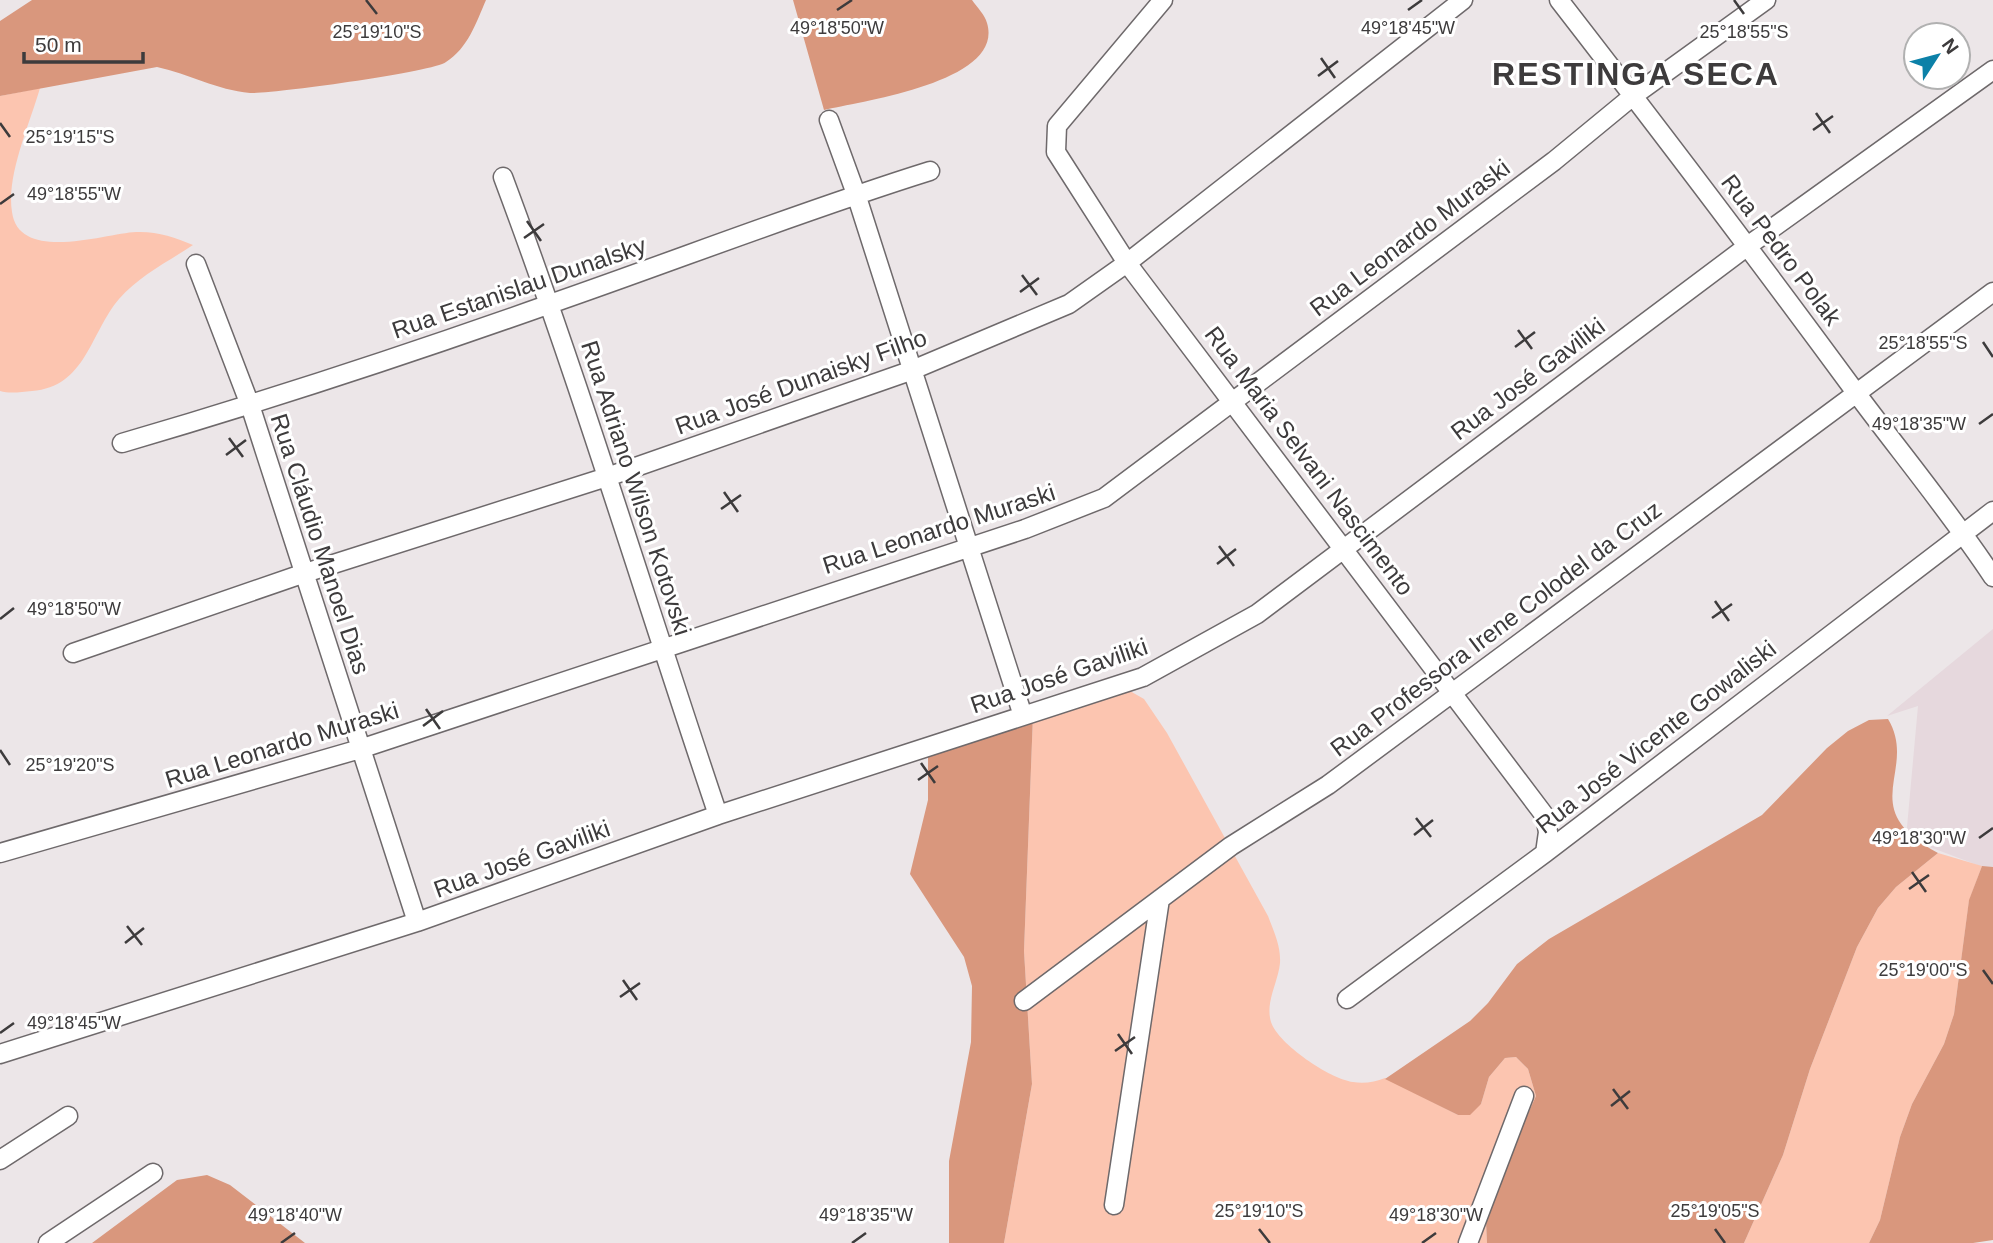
<svg xmlns="http://www.w3.org/2000/svg" width="1993" height="1243" viewBox="0 0 1993 1243" font-family="Arial,sans-serif">
  <style>
    .built { fill: #e6d8dd }
    .green { fill: #fcc5b0 }
    .forest { fill: #d9977d }
    .lines { fill: none; stroke-linecap: round; stroke-linejoin: round }
    .minor-casing { stroke: #6e696b; stroke-width: 21 }
    .minor { stroke: #fff; stroke-width: 18 }
    .ticks { fill: none; stroke: #3d3b3c; stroke-width: 2.5 }
    .labels { text-anchor: middle; stroke-width: 6; stroke-linejoin: round; paint-order: stroke }
    .street-label { font-size: 24px; fill: #3d3b3c; stroke: #fff }
    .district-label { font-size: 32px; font-weight: bold; letter-spacing: 2px; fill: #3d3b3c; stroke: #fff }
    .ticks-label { font-size: 18px; text-anchor: middle; fill: #3d3b3c; stroke: #fff; stroke-width: 6; stroke-linejoin: round; paint-order: stroke }
  </style>
  <rect width="100%" height="100%" fill="#ece6e8"/>
  <path class="built" d="M1993 629V871L1906 838 1918 706 1887 716Z"/>
  <path class="green" d="M40 88C30 123 6 176 12 212 19 264 107 233 136 232 156 231 175 237 193 245 169 261 139 276 119 299 90 333 86 387 32 391 21 392 10 394 0 391V96Z
    M1123 687 1144 699 1167 733 1268 916C1274 932 1281 946 1280 963 1278 983 1265 1002 1271 1022 1278 1044 1330 1079 1353 1082 1364 1084 1375 1082 1385 1078L1458 1115 1481 1104 1489 1077 1505 1058 1516 1057 1528 1069 1536 1096 1486 1222 1487 1243H1004L1032 1084 1024 951 1033 715Z
    M1938 853 1982 866 1969 901 1954 1014 1944 1044 1912 1104 1900 1137 1880 1220 1869 1243H1744L1783 1155 1810 1069 1857 947 1878 908 1896 887Z"/>
  <path class="forest" d="M32 0H486C476 23 468 48 446 62 433 72 271 94 250 93 217 90 189 74 157 67L0 96V21Z
    M793 0H972C977 7 985 15 987 23 1005 82 861 101 824 110Z
    M1033 715 1024 951 1032 1084 1004 1243H949V1161L971 1042 972 986 964 957 910 874 928 800V754Z
    M1888 719C1919 771 1853 808 1938 853L1896 887 1878 908 1857 947 1810 1069 1783 1155 1744 1243H1487L1486 1222 1495 1187 1536 1096 1528 1069 1516 1057 1505 1058 1489 1077 1481 1104 1470 1115H1458L1385 1079 1470 1021 1488 1003 1517 964 1549 939 1762 815 1827 748 1848 731 1869 720Z
    M1982 866 1993 867V1240L1973 1243H1869L1880 1220 1900 1137 1912 1104 1944 1044 1954 1014 1969 900Z
    M207 1175 230 1185 305 1243H92L177 1180Z"/>
  <g class="lines">
    <g class="minor-casing">
      <path id="minor" d="M1163 0 1057 126 1056 152 1127 263 1545 816 1548 832 1545 853
        M1559 0C1659 129 1757 258 1854 390 1900 452 1950 512 1993 577
        M829 120 856 194 1023 716
        M503 177C582 388 646 602 718 815
        M196 264 250 405 417 922
        M122 443C266 401 409 354 550 304 677 260 802 211 930 171
        M73 653 302 574 610 476 910 371 1069 304 1127 263 1463 0
        M0 853 360 749 1025 529 1104 498 1554 161 1633 96 1766 0
        M1347 999 1545 853 1993 511
        M1024 1001 1231 846 1328 785 1993 292
        M0 1054 417 922 718 815 1143 677 1257 614 1749 245 1993 70
        M0 1160 68 1116
        M1114 1205 1160 899
        M48 1243 153 1173
        M1468 1243 1524 1096"/>
    </g>
    <use href="#minor" class="minor"/>
  </g>
  <path class="ticks" d="M366 0 377 14M1734 0 1744 14M837 10 852 0M1408 10 1422 0M1321 58 1335 78M1318 76 1338 61M1816 113 1830 133M0 123 10 137M1813 130 1833 116M0 204 14 194M527 221 541 241M524 238 544 224M1022 275 1037 295M1020 292 1039 278M1518 330 1532 349M1983 342 1993 357M1515 347 1535 332M1979 424 1993 414M229 438 243 457M226 455 246 440M724 492 738 512M721 509 741 495M1219 546 1234 566M1217 564 1236 549M1715 601 1729 621M1712 618 1732 604M0 619 14 608M426 709 440 729M423 726 443 711M0 750 10 765M921 763 935 783M918 780 938 766M1416 818 1431 837M1414 835 1433 820M1979 838 1993 828M1912 872 1926 892M1909 889 1929 875M127 926 142 945M125 943 144 928M1983 970 1993 984M623 980 637 1000M620 997 640 983M0 1033 14 1023M1118 1034 1132 1054M1115 1051 1135 1037M1613 1089 1628 1109M1611 1106 1630 1091M1259 1229 1270 1243M1715 1229 1725 1243M281 1243 295 1233M852 1243 866 1233M1422 1243 1436 1233"/>
  <g class="labels">
    <g class="street-label">
      <text transform="translate(1410 238) rotate(-37)" y="8">Rua Leonardo Muraski</text>
      <text transform="translate(1781 250) rotate(53)" y="8">Rua Pedro Polak</text>
      <text transform="translate(519 288) rotate(-19)" y="8">Rua Estanislau Dunalsky</text>
      <text transform="translate(1528 379) rotate(-37)" y="8">Rua José Gaviliki</text>
      <text transform="translate(801 382) rotate(-20)" y="8">Rua José Dunaisky Filho</text>
      <text transform="translate(1309 461) rotate(53)" y="8">Rua Maria Selvani Nascimento</text>
      <text transform="translate(636 488) rotate(72)" y="8">Rua Adriano Wilson Kotovski</text>
      <text transform="translate(939 529) rotate(-18)" y="8">Rua Leonardo Muraski</text>
      <text transform="translate(320 544) rotate(72)" y="8">Rua Cláudio Manoel Dias</text>
      <text transform="translate(1496 629) rotate(-37)" y="8">Rua Professora Irene Colodel da Cruz</text>
      <text transform="translate(1059 676) rotate(-19)" y="8">Rua José Gaviliki</text>
      <text transform="translate(1656 737) rotate(-38)" y="8">Rua José Vicente Gowaliski</text>
      <text transform="translate(282 745) rotate(-17)" y="8">Rua Leonardo Muraski</text>
      <text transform="translate(522 859) rotate(-20)" y="8">Rua José Gaviliki</text>
    </g>
    <g class="district-label">
      <text x="1636" y="85">RESTINGA SECA</text>
    </g>
  </g>
  <g class="ticks-label">
    <text x="837" y="34">49°18'50"W</text>
    <text x="1408" y="34">49°18'45"W</text>
    <text x="377" y="38">25°19'10"S</text>
    <text x="1744" y="38">25°18'55"S</text>
    <text x="70" y="143">25°19'15"S</text>
    <text x="74" y="200">49°18'55"W</text>
    <text x="1923" y="349">25°18'55"S</text>
    <text x="1919" y="430">49°18'35"W</text>
    <text x="74" y="615">49°18'50"W</text>
    <text x="70" y="771">25°19'20"S</text>
    <text x="1919" y="844">49°18'30"W</text>
    <text x="1923" y="976">25°19'00"S</text>
    <text x="74" y="1029">49°18'45"W</text>
    <text x="1259" y="1217">25°19'10"S</text>
    <text x="1715" y="1217">25°19'05"S</text>
    <text x="295" y="1221">49°18'40"W</text>
    <text x="866" y="1221">49°18'35"W</text>
    <text x="1436" y="1221">49°18'30"W</text>
  </g>
  <g transform="translate(1937 56) rotate(54)"><circle r="33" fill="#ffffff" stroke="#b1b1b1" stroke-width="2"/>
  <path d="M0-5L12 26L0 18L-12 26Z" fill="#0c81a8"/>
  <text y="-10" font-size="19" font-weight="bold" text-anchor="middle" fill="#3d3b3c">N</text>
  </g>
  <path d="M24 52v10h119v-10" fill="none" stroke="#3d3b3c" stroke-width="3.5"/>
  <text x="35" y="52" font-size="21" fill="#3d3b3c" stroke="#ffffff" stroke-width="5" paint-order="stroke">50 m</text>
</svg>
